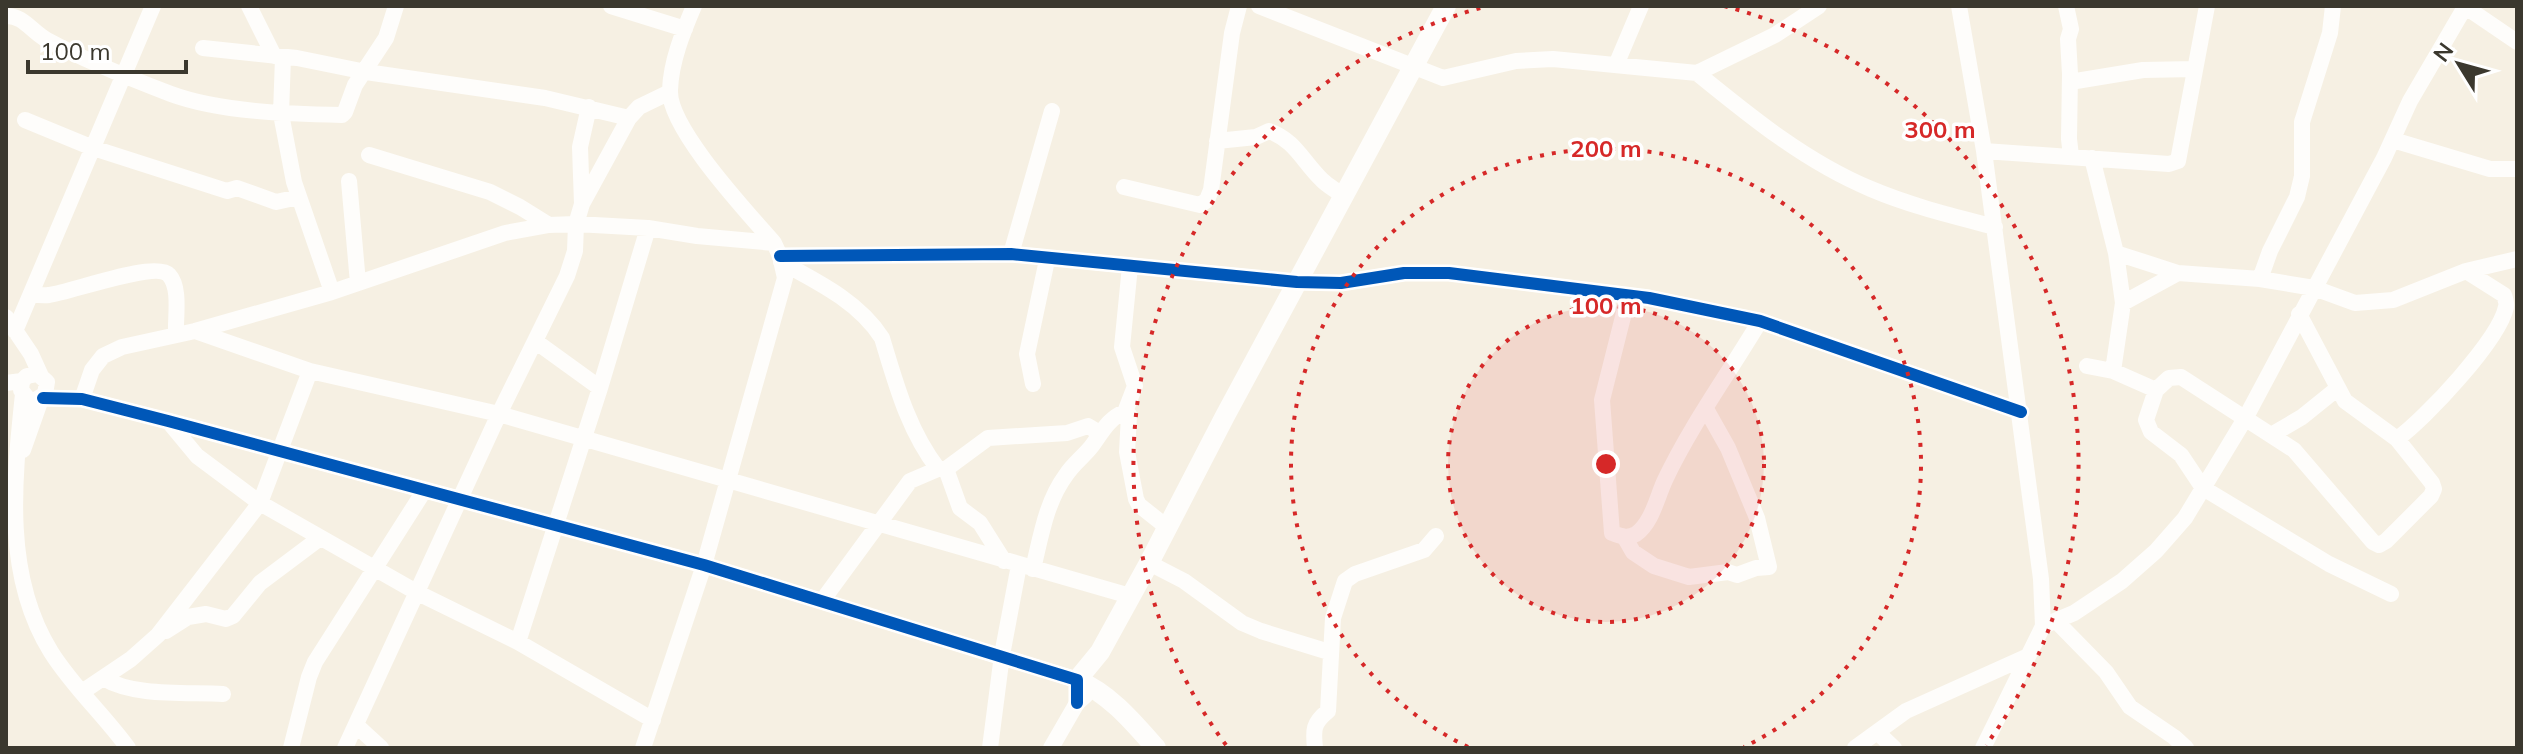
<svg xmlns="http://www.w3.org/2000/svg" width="2523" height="754" viewBox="0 0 2523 754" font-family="Mulish,sans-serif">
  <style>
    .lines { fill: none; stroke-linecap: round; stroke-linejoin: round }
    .minor { stroke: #fefdfb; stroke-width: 16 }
    .major { stroke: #fefdfb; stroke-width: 20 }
    .cycleway-casing { stroke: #fff; stroke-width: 17 }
    .cycleway { stroke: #0057b8; stroke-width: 12 }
    .ring { fill: none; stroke: #d62828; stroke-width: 4; stroke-dasharray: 4 8 }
    .centre { fill: #d62828; stroke: #fff; stroke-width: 4 }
    .ring-label { font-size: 24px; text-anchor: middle; font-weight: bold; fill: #d62828; stroke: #fff; stroke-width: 7; stroke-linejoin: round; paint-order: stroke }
  </style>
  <rect width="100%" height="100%" fill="#f6f0e3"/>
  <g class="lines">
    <path class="minor" d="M249 6 274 56
      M611 6 685 29
      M1259 6 1443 78 1516 61 1553 59 1697 73 1775 35 1819 6
      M1959 6 1984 151 2041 579 2043 626 1983 748
      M2066 6 2071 29 2068 39 2070 74 2069 139 2071 156
      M2464 6 2517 42
      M6 16C23 15 32 32 47 40 86 61 129 78 171 94 220 112 289 114 342 115L345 112 355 85 386 38 396 6
      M203 48 297 58 366 72 545 98 629 118
      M283 57 281 114 294 182 332 292
      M1616 65 1641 6
      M1697 73C1751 117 1806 162 1871 189 1911 206 1953 216 1995 227
      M2070 82 2143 70 2195 69
      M25 120 93 148 227 191 237 188 276 202 299 197
      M2393 140 2490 169H2517
      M1217 141 1256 137 1269 131C1295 140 1303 162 1322 180 1328 186 1336 190 1343 196
      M1984 151 2169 164 2178 161 2207 6
      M369 155 490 192 520 207 549 225
      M2092 158 2116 253 2123 303 2113 371
      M349 181 358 283
      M1124 187 1200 205 1207 200 1211 190 1232 33 1239 6
      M582 204 580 147 589 107
      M2116 253 2178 273 2260 279 2314 288 2355 303 2393 300 2466 271 2517 259
      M1011 254 1052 111
      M780 256 1011 254 1297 282 1341 283 1404 273H1449L1649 298 1760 321 2021 412
      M781 262C818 282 859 302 882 338 896 384 908 430 938 469
      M2260 279 2270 251 2297 197 2302 176V122L2330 33 2333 6
      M31 294C37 295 43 296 49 295 69 293 156 260 169 275 181 288 175 318 176 335
      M1628 297 1602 400 1612 533C1621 536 1627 539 1636 534 1652 523 1657 497 1665 480 1691 425 1729 373 1760 321
      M2123 303 2178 273
      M2299 314 2345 401 2397 439 2432 483 2434 489 2431 496 2386 541 2379 545 2373 542 2294 450 2181 377 2169 378 2156 390 2146 420 2151 432 2181 455 2203 488 2329 564 2391 594
      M6 317 31 354 41 376
      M15 331 153 6
      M195 331 310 371 499 414 1130 596
      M535 341 600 388
      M2087 366 2113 371 2156 390
      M6 383 22 381 27 376 38 374 47 382 45 394 34 401 28 399 21 390 22 381
      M1033 384 1027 354 1047 260
      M23 394C14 480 3 575 51 652 73 687 104 715 128 748
      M43 398 82 399 168 421 704 565 1077 680V703
      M82 399 92 370 103 356 122 347 195 331 332 292 505 233 549 225 576 224 648 228 697 236 774 243
      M1125 412 1129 415 1127 452 1136 499 1139 505 1168 528
      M168 421 197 456 260 503 418 593 518 642 653 720
      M2273 434 2302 417 2338 388
      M2397 439C2425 419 2499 340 2506 307 2507 304 2505 298 2504 295L2466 271
      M23 450 41 399
      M946 469 960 508 980 523 1004 561
      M1625 538 1633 552 1654 566 1689 577 1728 572 1737 575 1756 568 1769 567 1757 518 1728 448 1706 409
      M1149 563 1184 581 1242 623 1261 631 1329 652
      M1033 569C1041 536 1046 502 1066 475 1073 464 1083 457 1091 447 1101 434 1108 418 1125 412L1135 386 1122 347 1130 266
      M822 601 910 481 938 469H946L988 438 1067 433 1088 426 1098 432
      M2057 622 2106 672 2130 707 2174 737 2186 748
      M2043 626 2074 613 2122 581 2156 551 2185 518 2246 417 2384 158 2410 101 2465 7
      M166 631 188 617 206 614 226 619 233 616 260 583 320 538
      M518 642 600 388 648 228
      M103 678C134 697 186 692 223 694
      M82 692 131 659 158 635 260 503 310 371
      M357 726 381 748
      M1877 732 1894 748
      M291 748 309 677 315 662 424 491
      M345 748 499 414 567 276 575 251 576 224 582 204 629 118 639 107 670 92
      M643 748 704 565 785 278 780 256 774 243C748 213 668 128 670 90 671 61 683 32 694 6
      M990 748 1002 655 1019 565
      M1051 748 1077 703 1085 696
      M1315 748C1313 730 1313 723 1328 711L1333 618 1345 581 1355 574 1424 550 1436 536
      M1855 748 1906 711 2026 657"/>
    <path class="major" d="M1156 748C1133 722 1110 694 1077 680L1100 652 1149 563 1225 416 1446 6"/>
    <g class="cycleway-casing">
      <path id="cycleway" d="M780 256 1011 254 1297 282 1341 283 1404 273H1449L1649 298 1760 321 2021 412
        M43 398 82 399 168 421 704 565 1077 680V703"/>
    </g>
    <use href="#cycleway" class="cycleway"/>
  </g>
  <circle cx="1606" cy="464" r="158" fill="#d62828" fill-opacity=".12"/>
  <g class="ring">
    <circle cx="1606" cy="464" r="158"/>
    <path d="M1468 747A315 315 0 1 1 1744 747"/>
    <path d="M1226 745A473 473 0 0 1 1488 6M1724 6A473 473 0 0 1 1986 745"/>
  </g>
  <circle cx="1606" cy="464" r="12" class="centre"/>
  <g class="ring-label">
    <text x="1940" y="138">300 m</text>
    <text x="1606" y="157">200 m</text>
    <text x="1606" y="314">100 m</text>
  </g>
  <rect width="2523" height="754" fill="none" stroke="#3b382e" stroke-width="16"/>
  <g transform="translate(2459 64) rotate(307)" stroke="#ffffff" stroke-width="6" paint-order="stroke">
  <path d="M0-6L14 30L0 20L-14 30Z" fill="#3b382e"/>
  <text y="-12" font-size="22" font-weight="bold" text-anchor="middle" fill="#3b382e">N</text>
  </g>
  <path d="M28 60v12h158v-12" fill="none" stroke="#3b382e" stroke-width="4"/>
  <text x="40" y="60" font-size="24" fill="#3b382e" stroke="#ffffff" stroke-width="6" paint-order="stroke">100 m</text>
</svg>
